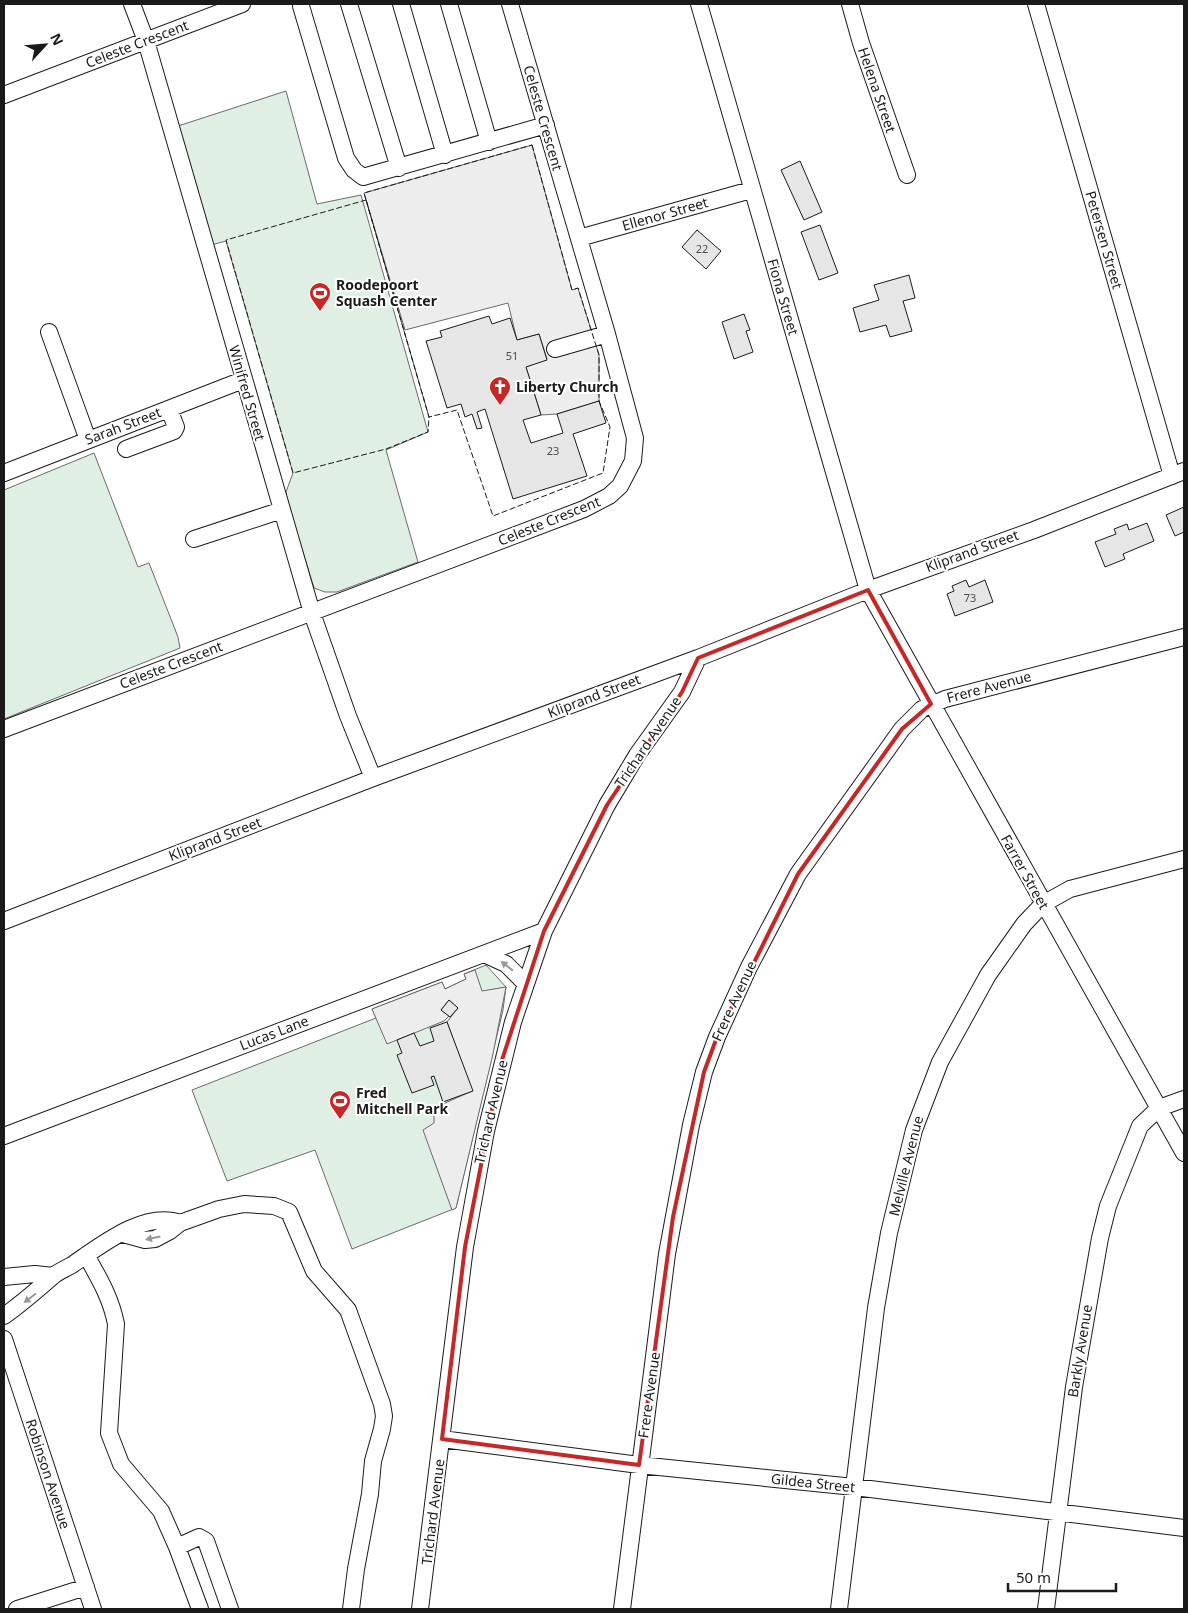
<svg xmlns="http://www.w3.org/2000/svg" width="1188" height="1613" viewBox="0 0 1188 1613" font-family="'Noto Sans',sans-serif">
  <style>
    .green { fill: #e0efe3; stroke: #6a6a6a }
    .parking { fill: #ededed; stroke: #6a6a6a }
    .building { fill: #e6e6e6; stroke: #1a1a1a }
    .lines { fill: none; stroke-linecap: round; stroke-linejoin: round }
    .minor-casing { stroke: #1a1a1a; stroke-width: 18 }
    .minor { stroke: #fff; stroke-width: 16 }
    .fence { stroke: #1a1a1a; stroke-width: 1; stroke-dasharray: 6 2.5; stroke-linecap: butt }
    .oneway { fill: #989898 }
    .marked { fill: none; stroke: #c62828; stroke-width: 4; stroke-linejoin: round }
    .labels { text-anchor: middle; stroke-width: 4; stroke-linejoin: round; paint-order: stroke }
    .number-label { font-size: 11px; fill: #4d4d4d }
    .street-label { font-size: 14px; fill: #1a1a1a; stroke: #fff }
    .poi-label { font-size: 14px; font-weight: bold; fill: #1a1a1a; stroke: #fff; text-anchor: start }
  </style>
  <rect width="100%" height="100%" fill="#fff"/>
  <path class="green" d="M286 91 317 204 361 195 428 432 386 450 418 562 337 592H325L314 588 287 501 286 492 293 473 226 241 211 245 178 126Z
    M94 453 138 567 149 563 178 637 180 648 4 719V490Z
    M486 965 506 987 503 1010 456 1208 352 1249 315 1150 227 1181 192 1090 376 1018 372 1009 442 982 445 989 466 979 464 974Z"/>
  <path class="parking" d="M532 145 572 290 578 288 599 355V401L557 414 541 415 526 367 547 359 539 334 517 340 508 303 405 330 364 193Z
    M475 970 482 991 506 987 493 1054 456 1208 452 1210 423 1130 434 1123V1108L472 1091 447 1022 458 1008 449 1000 441 1010 449 1016 444 1021 387 1044 372 1009 442 982 445 989 466 979 464 974Z"/>
  <path class="building" d="M800 161 822 212 804 220 781 170Z
    M820 225 838 273 819 280 801 232Z
    M697 230 721 251 706 269 682 247Z
    M909 275 915 298 903 301 912 331 890 337 886 325 860 332 853 308 879 300 874 285Z
    M744 314 750 330 746 331 753 352 734 359 722 322Z
    M489 316 492 324 510 318 517 340 539 334 547 360 526 367 541 415 523 420 531 443 563 433 557 414 599 401 606 423 573 434 587 476 513 499 485 409 477 412 482 428 477 429 472 414 465 417 461 404 447 408 426 341 442 337 440 331Z
    M1184 507V532L1175 536 1166 515Z
    M1147 523 1154 541 1123 554 1125 559 1105 567 1095 542 1116 534 1114 529 1127 524 1129 530Z
    M966 580 969 587 985 580 993 602 955 616 947 594 954 591 952 586Z
    M449 1000 458 1008 450 1017 441 1010Z
    M447 1022 473 1091 443 1102 434 1076 431 1077 434 1085 412 1093 397 1055 402 1053 397 1040 414 1033 420 1046 434 1041 430 1028Z"/>
  <g class="lines">
    <g class="minor-casing">
      <path id="minor" d="M132 4 146 41 312 613 348 716 373 778
        M349 4 399 168
        M401 4 445 155
        M449 4 489 142
        M699 4 868 590 1184 1153
        M850 4 861 43 907 175
        M1036 4 1172 476
        M301 6 346 158 354 170 363 177 546 125
        M4 95 242 4
        M579 238 751 190
        M49 332 88 440
        M555 349 607 334
        M126 449 174 431 176 427 169 409
        M4 473 243 380
        M194 539 282 510
        M4 729 584 509 609 496 620 486 633 461 635 438 607 334 510 4
        M4 921 373 778 698 658 868 590 1034 530 1184 471
        M484 954 506 964 526 984
        M4 1136 544 931
        M123 1234 145 1240 155 1239 170 1231 180 1223 219 1209 244 1204 274 1206 289 1212 314 1271 348 1310 382 1404 384 1416 382 1429 373 1461 370 1494 356 1569 351 1609
        M86 1255C99 1278 111 1298 116 1324L109 1433 121 1464 161 1511 177 1547 200 1609
        M4 1277 35 1274 53 1276
        M4 1316C21 1304 36 1291 52 1277 57 1272 65 1269 72 1265 100 1246 144 1210 180 1223
        M4 1339 93 1609
        M442 1439 639 1465 854 1487 1184 1528
        M177 1547 199 1537 206 1541 230 1609
        M17 1609 86 1587
        M420 1609 465 1247 486 1131 513 1022 544 931 607 805 637 755 682 692 698 658
        M622 1609 667 1254 691 1125 704 1072 717 1037 749 967 798 874 902 729 922 709 945 699 1184 637
        M839 1609 876 1308 889 1233 914 1130 940 1062 988 975 1024 924 1043 904 1070 889 1184 859
        M1046 1609 1074 1387 1100 1238 1108 1206 1140 1126 1159 1108 1184 1099"/>
    </g>
    <use href="#minor" class="minor"/>
    <path class="fence" d="M532 145 572 290 578 288 599 355V401L610 427 603 473 493 516 457 410 429 417 364 193Z
      M366 200 429 417 428 432 386 449 293 473 226 240Z"/>
  </g>
  <defs><path id="oneway-solid" d="M-6-.8H1V-3.2L6.5 0L1 3.2V.8H-6Z" transform="scale(1.25)"/></defs>
  <g class="oneway">
    <use href="#oneway-solid" transform="translate(507 966) rotate(-142)"/>
    <use href="#oneway-solid" transform="translate(153 1238) rotate(168)"/>
    <use href="#oneway-solid" transform="translate(30 1298) rotate(143)"/>
  </g>
  <path class="marked" d="M868 590 931 704 902 729 798 874 717 1037 704 1072 673 1217 639 1465 442 1439 465 1247 501 1063 544 931 607 805 682 692 698 658Z"/>
  <defs>
    <g id="stadium-pin" transform="scale(1.125)"><path d="M0 17L-7.5 6A9.5 9.5 0 1 1 7.5 6Z" fill="#c62828" stroke="#fff"/><path d="M0-5a6.5 5 0 1 0 0 10a6.5 5 0 1 0 0-10ZM-3.5-1.8h7v3.6h-7Z" fill="#fff"/></g>
    <g id="church-pin" transform="scale(1.125)"><path d="M0 17L-7.5 6A9.5 9.5 0 1 1 7.5 6Z" fill="#c62828" stroke="#fff"/><path d="M-1.2-6h2.4v3.5h3.3v2.4h-3.3V6h-2.4V-.1h-3.3v-2.4h3.3Z" fill="#fff"/></g>
  </defs>
  <g fill-rule="evenodd">
    <use href="#stadium-pin" x="320" y="293"/>
    <use href="#church-pin" x="500" y="387"/>
    <use href="#stadium-pin" x="340" y="1101"/>
  </g>
  <g class="labels">
    <g class="number-label">
      <text x="702" y="253">22</text>
      <text x="512" y="360">51</text>
      <text x="553" y="455">23</text>
      <text x="970" y="602">73</text>
    </g>
    <g class="street-label">
      <text transform="translate(137 44) rotate(-21)" y="5">Celeste Crescent</text>
      <text transform="translate(877 90) rotate(71)" y="5">Helena Street</text>
      <text transform="translate(543 118) rotate(74)" y="5">Celeste Crescent</text>
      <text transform="translate(665 214) rotate(-16)" y="5">Ellenor Street</text>
      <text transform="translate(1104 240) rotate(74)" y="5">Petersen Street</text>
      <text transform="translate(783 297) rotate(74)" y="5">Fiona Street</text>
      <text transform="translate(247 393) rotate(74)" y="5">Winifred Street</text>
      <text transform="translate(123 426) rotate(-21)" y="5">Sarah Street</text>
      <text transform="translate(549 521) rotate(-22)" y="5">Celeste Crescent</text>
      <text transform="translate(972 551) rotate(-20)" y="5">Kliprand Street</text>
      <text transform="translate(171 665) rotate(-21)" y="5">Celeste Crescent</text>
      <text transform="translate(989 687) rotate(-15)" y="5">Frere Avenue</text>
      <text transform="translate(594 696) rotate(-21)" y="5">Kliprand Street</text>
      <text transform="translate(648 742) rotate(-56)" y="5">Trichard Avenue</text>
      <text transform="translate(215 839) rotate(-21)" y="5">Kliprand Street</text>
      <text transform="translate(1025 872) rotate(61)" y="5">Farrer Street</text>
      <text transform="translate(734 1001) rotate(-65)" y="5">Frere Avenue</text>
      <text transform="translate(274 1033) rotate(-21)" y="5">Lucas Lane</text>
      <text transform="translate(491 1112) rotate(-77)" y="5">Trichard Avenue</text>
      <text transform="translate(906 1166) rotate(-76)" y="5">Melville Avenue</text>
      <text transform="translate(1080 1351) rotate(-81)" y="5">Barkly Avenue</text>
      <text transform="translate(649 1395) rotate(-82)" y="5">Frere Avenue</text>
      <text transform="translate(48 1474) rotate(72)" y="5">Robinson Avenue</text>
      <text transform="translate(813 1483) rotate(6)" y="5">Gildea Street</text>
      <text transform="translate(433 1512) rotate(-83)" y="5">Trichard Avenue</text>
    </g>
    <g class="poi-label">
      <text x="336" y="290">Roodepoort<tspan x="336" dy="16">Squash Center</tspan></text>
      <text x="516" y="392">Liberty Church</text>
      <text x="356" y="1098">Fred<tspan x="356" dy="16">Mitchell Park</tspan></text>
    </g>
  </g>
  <rect width="1188" height="1613" fill="none" stroke="#1a1a1a" stroke-width="10"/>
  <g transform="translate(45 45) rotate(64)" stroke="#ffffff" stroke-width="4" paint-order="stroke">
  <path d="M0-4L9 19L0 12L-9 19Z" fill="#1a1a1a"/>
  <text y="-8" font-size="14" font-weight="bold" text-anchor="middle" fill="#1a1a1a">N</text>
  </g>
  <path d="M1008 1583v8h108v-8" fill="none" stroke="#1a1a1a" stroke-width="2.5"/>
  <text x="1016" y="1583" font-size="15" fill="#1a1a1a" stroke="#ffffff" stroke-width="4" paint-order="stroke">50 m</text>
</svg>
